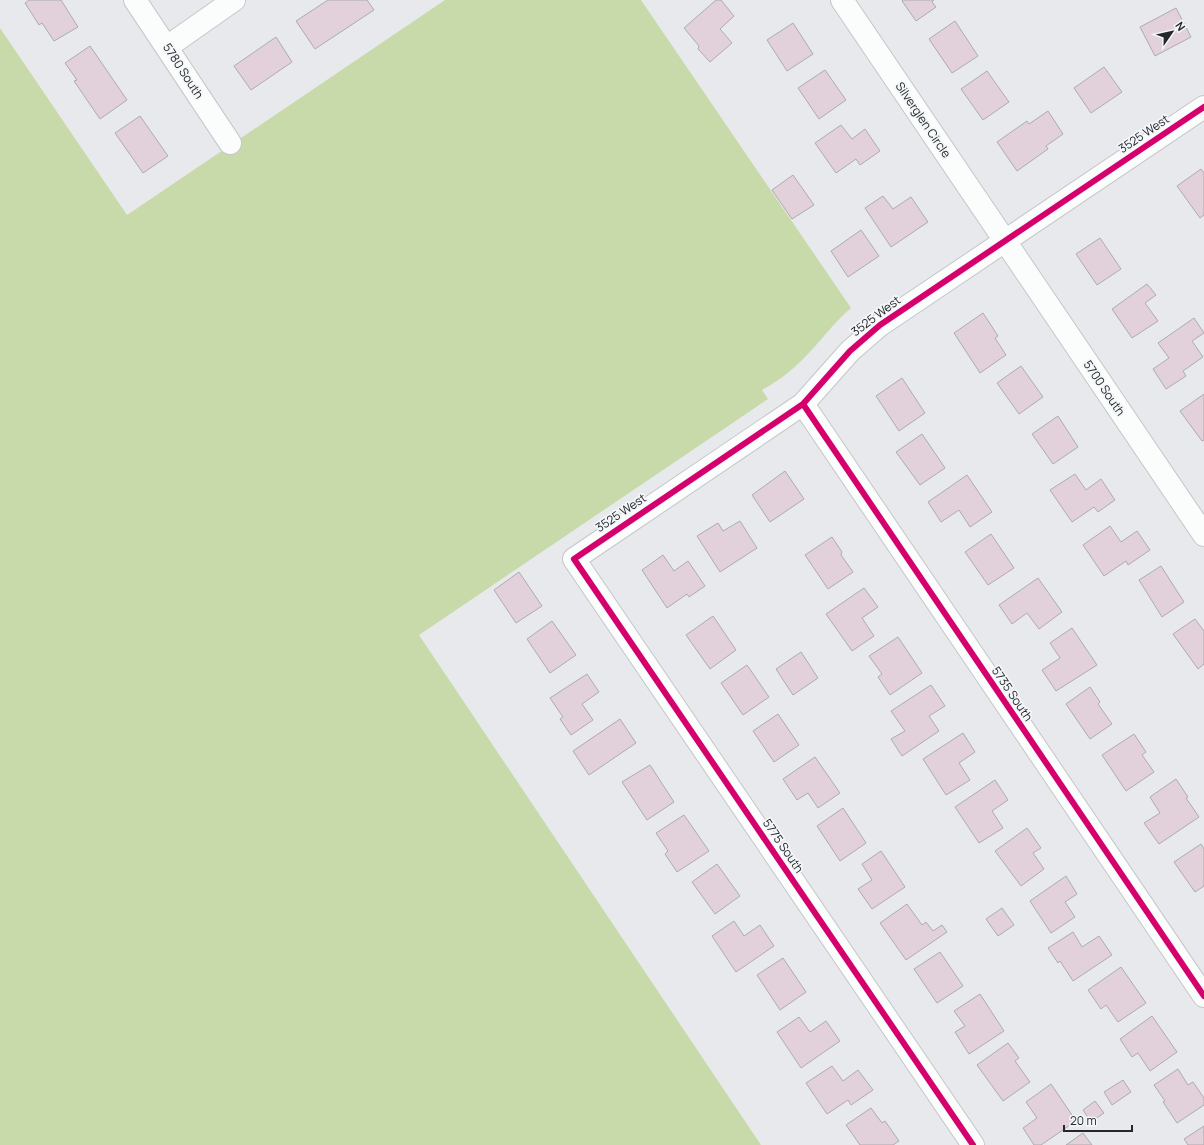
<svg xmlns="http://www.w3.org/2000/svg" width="1204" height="1145" viewBox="0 0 1204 1145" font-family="Manrope,sans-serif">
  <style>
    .green { fill: #c9daaa }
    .building { fill: #e2d0da; stroke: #acacae }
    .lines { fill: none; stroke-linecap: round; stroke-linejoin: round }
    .minor-casing { stroke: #c5c6c8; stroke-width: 24 }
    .minor { stroke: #fbfcfc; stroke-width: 22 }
    .cycleway-casing { stroke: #f3f7fa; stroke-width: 8 }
    .cycleway { stroke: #d6006c; stroke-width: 6 }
    .labels { text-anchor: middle; stroke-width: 3.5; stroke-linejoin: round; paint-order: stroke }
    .street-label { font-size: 12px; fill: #262728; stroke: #f3f7fa }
  </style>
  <rect width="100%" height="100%" fill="#e7e9ec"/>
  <path class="green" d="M445 0H641L851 308C832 324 818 345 800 362 788 374 776 382 762 390L768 399 419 635 761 1145H0V28L127 215Z"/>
  <path class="building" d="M29 0H61L78 27 54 41 42 23 39 25 25 3Z
    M328 0H367L374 10 315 49 296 21Z
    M716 0H721L734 16 720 29 732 43 710 62 698 49 699 46 684 28Z
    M903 0H934L932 2 936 7 916 21 902 1Z
    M1176 8 1191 37 1155 56 1140 27Z
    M955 21 978 56 952 73 929 39Z
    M793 23 813 54 787 71 767 40Z
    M276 37 292 62 251 90 234 66Z
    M90 46 127 100 100 119 74 81 77 80 65 63Z
    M1104 67 1122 92 1091 113 1074 88Z
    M825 70 846 100 819 119 798 88Z
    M987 71 1009 102 983 120 961 89Z
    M1048 111 1063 134 1046 146 1048 149 1017 171 997 142 1027 121 1029 124Z
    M140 116 168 156 143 173 115 133Z
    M841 125 852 139 865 129 880 151 860 165 856 159 836 173 815 143Z
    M1201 169 1204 173V215L1200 218 1177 186Z
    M793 175 814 205 792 219 772 190Z
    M883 196 893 209 911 197 928 222 891 247 865 208Z
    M861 230 879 256 848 277 831 251Z
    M1100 238 1121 269 1097 285 1076 254Z
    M1147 284 1156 295 1145 303 1158 321 1132 338 1112 309Z
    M983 313 998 336 995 338 1006 355 980 373 954 333Z
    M1194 318 1204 333 1192 341 1203 357 1183 371 1186 376 1166 389 1153 369 1169 358 1158 343Z
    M1021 366 1043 397 1019 414 997 383Z
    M902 378 925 413 899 431 876 396Z
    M1204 394V440L1202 441 1180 411Z
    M1058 416 1078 447 1053 464 1032 434Z
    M922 434 945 468 920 485 896 452Z
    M785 471 804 499 770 522 752 495Z
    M1075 474 1086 490 1101 479 1115 500 1098 512 1094 507 1072 522 1050 490Z
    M967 475 992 512 970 527 959 510 941 522 928 502Z
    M740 521 757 548 720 572 697 536 718 523 723 531Z
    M1110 526 1121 542 1137 531 1150 550 1128 565 1126 561 1104 576 1083 545Z
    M991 534 1014 568 988 585 965 552Z
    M832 537 842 552 841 555 853 572 828 589 805 555Z
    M663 555 674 571 688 561 705 586 689 597 687 594 667 608 642 570Z
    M1161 566 1184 602 1162 617 1139 580Z
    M519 572 542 606 516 623 494 590Z
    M1038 578 1062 612 1039 629 1027 613 1012 624 999 605Z
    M864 588 878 607 862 618 874 636 852 651 826 614Z
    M713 616 736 650 710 669 686 635Z
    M1195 619 1204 631V664L1198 669 1173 634Z
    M552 621 576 655 550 673 527 639Z
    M1072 628 1097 665 1056 691 1042 670 1060 658 1050 643Z
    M898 637 922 673 890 695 878 677 882 674 869 656Z
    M801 652 818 678 793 695 776 669Z
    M747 665 769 697 743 715 721 683Z
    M587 674 599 692 582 704 593 720 571 735 560 719 563 717 550 698Z
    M931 685 945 706 929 716 939 731 902 756 891 739 905 731 891 711Z
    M1090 687 1100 702 1098 704 1112 724 1090 739 1066 704Z
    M778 714 799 745 774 762 753 731Z
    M620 719 636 743 589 775 573 751Z
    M963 733 975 752 959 763 970 780 946 795 923 759Z
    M1134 734 1146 752 1142 755 1154 772 1126 791 1102 755Z
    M815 757 840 793 818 808 808 793 797 800 783 779Z
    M650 765 674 802 647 820 622 782Z
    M1176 779 1188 797 1186 798 1199 817 1159 844 1144 823 1160 813 1150 797Z
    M995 780 1008 800 992 811 1003 828 979 843 955 807Z
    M843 808 866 843 840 861 817 826Z
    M684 815 709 851 677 872 665 854 668 851 656 833Z
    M1027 828 1041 848 1033 853 1044 869 1021 886 995 851Z
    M1201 844 1204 849V886L1195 892 1174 862Z
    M881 851 905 887 872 909 858 889 872 880 862 864Z
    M717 864 740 896 715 914 692 882Z
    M1066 876 1077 894 1065 902 1075 917 1051 933 1030 901Z
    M907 904 922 925 926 922 933 931 942 925 947 932 906 960 880 923Z
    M1002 908 1014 925 998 936 986 919Z
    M734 921 744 936 760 925 774 946 736 972 712 936Z
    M1073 932 1082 947 1099 936 1112 955 1073 981 1060 961 1058 963 1048 948Z
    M940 952 963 986 937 1003 914 969Z
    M783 958 806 992 780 1010 757 975Z
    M1121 967 1146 1003 1118 1022 1106 1005 1101 1009 1088 990Z
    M980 994 1004 1031 969 1054 955 1032 965 1026 954 1011Z
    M1152 1016 1177 1052 1150 1071 1138 1053 1132 1057 1120 1039Z
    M799 1017 810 1032 826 1021 840 1041 801 1068 777 1032Z
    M1008 1043 1019 1058 1015 1061 1030 1082 1003 1101 977 1065Z
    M832 1066 843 1081 858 1070 873 1090 851 1105 848 1100 827 1114 806 1083Z
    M1178 1069 1188 1085 1193 1082 1204 1098V1105L1177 1123 1163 1102 1165 1101 1154 1085Z
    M1123 1080 1131 1092 1112 1105 1104 1092Z
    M1051 1084 1076 1121 1041 1145H1034L1023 1128 1037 1118 1026 1102Z
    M1095 1101 1104 1113 1091 1122 1083 1110Z
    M871 1108 882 1123 885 1121 899 1141 893 1145H860L846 1125Z
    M1204 1126V1145H1188L1184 1139Z
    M1083 1133 1092 1145H1066Z"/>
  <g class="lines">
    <g class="minor-casing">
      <path id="minor" d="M135 0 230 143
        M842 0 1204 535
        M167 47 234 0
        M803 404 1204 996
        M973 1145 574 559 803 404 850 351 880 325 1204 107"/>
    </g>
    <use href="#minor" class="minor"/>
    <g class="cycleway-casing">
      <path id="cycleway" d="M803 404 1204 996
        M973 1145 574 559 803 404 850 351 880 325 1204 107"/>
    </g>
    <use href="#cycleway" class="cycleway"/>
  </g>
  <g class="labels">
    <g class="street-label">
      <text transform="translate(183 71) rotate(57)" y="4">5780 South</text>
      <text transform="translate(923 120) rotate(56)" y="4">Silverglen Circle</text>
      <text transform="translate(1144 134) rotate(-34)" y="4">3525 West</text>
      <text transform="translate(876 316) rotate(-37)" y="4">3525 West</text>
      <text transform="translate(1104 388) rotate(56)" y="4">5700 South</text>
      <text transform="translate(621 513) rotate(-34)" y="4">3525 West</text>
      <text transform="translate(1012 694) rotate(56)" y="4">5735 South</text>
      <text transform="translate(783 846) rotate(56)" y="4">5775 South</text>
    </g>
  </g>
  <g transform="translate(1172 32) rotate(56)" stroke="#f3f7fa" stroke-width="3" paint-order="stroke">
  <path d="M0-3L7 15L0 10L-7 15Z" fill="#262728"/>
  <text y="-6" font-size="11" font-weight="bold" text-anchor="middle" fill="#262728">N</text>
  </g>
  <path d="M1064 1125v6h68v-6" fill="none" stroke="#262728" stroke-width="2"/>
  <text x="1070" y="1125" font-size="12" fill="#262728" stroke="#f3f7fa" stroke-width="3" paint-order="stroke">20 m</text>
</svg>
